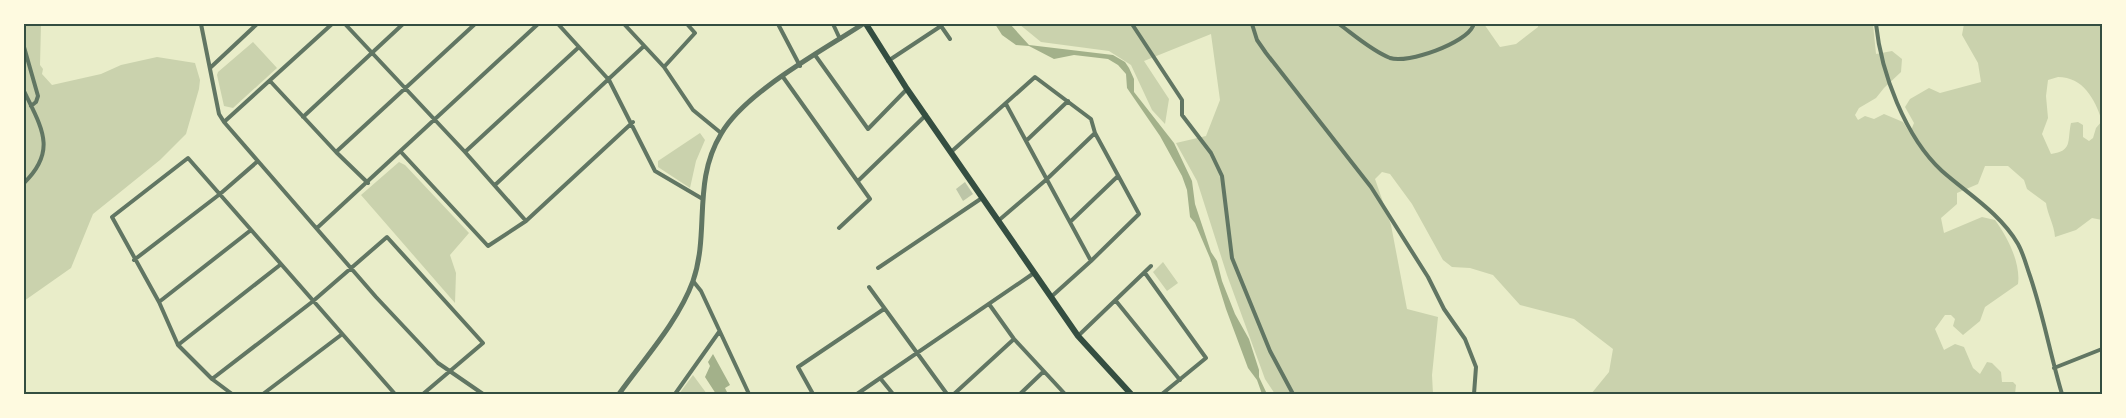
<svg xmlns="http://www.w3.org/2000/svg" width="2126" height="418" viewBox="0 0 2126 418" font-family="'Sofia Sans Condensed',sans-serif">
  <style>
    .green { fill: #cad2ad; fill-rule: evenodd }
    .water { fill: #a3b18a }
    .building { fill: #bcc5a7 }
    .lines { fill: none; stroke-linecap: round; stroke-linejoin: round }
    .minor { stroke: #617663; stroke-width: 4 }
    .tertiary { stroke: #617663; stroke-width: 5 }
    .trunk { stroke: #344e41; stroke-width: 6 }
    .neatline { fill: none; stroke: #344e41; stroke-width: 2 }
  </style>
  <rect width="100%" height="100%" fill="#e9edc9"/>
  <path class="green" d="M24 24H41L40 65 43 69 42 74 52 85 101 74 121 65 157 57 195 63 200 80 199 89 186 134 160 160 93 214 71 268 24 301Z
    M1019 24H1484L1500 47 1516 44 1538 27V24H1873L1876 54 1892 51 1902 59 1901 72 1884 88 1876 98 1859 108 1855 115 1858 120 1865 116 1874 119 1884 114 1903 122 1910 133 1914 123 1905 107 1910 99 1929 88 1940 93 1981 82 1978 63 1962 35 1964 24H2102V220L2092 218 2076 230 2055 237C2054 224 2048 216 2046 203L2027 189 2024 180 2008 166H1985L1978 184 1957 193V204L1941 218 1944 233 1982 217 1995 220C2007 236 2021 263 2018 284L1985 307 1980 321 1963 335 1953 326 1955 319 1951 315H1945L1935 329 1944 350 1955 344 1964 347 1973 368 1980 374 1987 362 1992 363 2001 372 2002 382H2013L2016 385 2015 394H1591L1609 372 1613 349 1574 319 1520 305 1493 275 1470 268 1452 267 1443 260 1412 204 1390 174 1382 172 1375 179 1391 225 1407 309 1438 317 1432 375 1433 394H1275L1265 379 1227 275 1197 181 1176 143 1206 136 1220 100 1211 34 1144 61 1169 99 1165 124 1152 110 1131 65 1109 51 1041 42ZM2058 77C2083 77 2095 99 2102 121L2096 128 2093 138 2089 141 2083 137V125L2078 122 2071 123C2067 141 2073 151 2051 154L2042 134 2048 118 2046 96 2048 80Z
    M253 42 277 68 233 108 224 106 217 75 218 72Z
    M700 133 705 140 696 161 690 188 658 167V161Z
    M399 162 405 165 469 233 450 255 456 273 455 303 361 195Z
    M1163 262 1178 283 1167 291 1153 272Z
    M693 375 707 394H679Z"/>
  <path class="water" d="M995 24H1010L1029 45 1113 55 1125 62 1129 68 1134 79V92L1174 143 1192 181 1195 204 1211 252 1217 261 1222 281 1235 314 1249 339 1259 370V377L1267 394H1262L1257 380 1248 368 1226 309 1210 258 1195 223 1190 217 1187 190 1182 176 1160 136 1127 88 1126 74 1118 65 1108 59 1074 55 1054 59 1029 46 1016 45 1002 35Z
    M713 354 730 385 725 388 728 394H716L705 377 710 366 708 362Z"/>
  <path class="building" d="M965 182 973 194 963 201 956 189Z"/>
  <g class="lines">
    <path class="minor" d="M201 24 219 114 224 122 376 297 438 363 483 394
      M345 24 465 152 526 221
      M558 24 609 80 655 171 701 198
      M624 24 664 67 693 110 721 133
      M778 24 800 66
      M833 24 840 39
      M1132 24 1182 100V115L1211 153 1222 176 1232 258 1270 351 1293 394
      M1252 24 1257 40 1266 53 1371 187 1428 277 1444 309 1465 339 1476 367 1474 394
      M1339 24C1354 35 1372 51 1390 58 1408 64 1466 43 1473 26
      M1876 24C1881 72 1905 137 1942 171 1968 194 2000 213 2018 244 2023 253 2026 264 2029 273 2043 313 2050 354 2062 394
      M941 26 950 39
      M24 47 38 96 36 102 31 106
      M815 55 868 129 907 89
      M888 61 941 26 939 24
      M664 67 695 33 687 24
      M210 68 257 24
      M783 77 870 199 839 228
      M270 81 336 152 368 183
      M24 91C41 127 58 150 24 183
      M1006 104 1091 261
      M303 117 403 24
      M224 122 332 24
      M1026 141 1068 101
      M336 152 475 24
      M401 152 488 246 526 221 633 122
      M465 152 579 47
      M951 152 1035 77 1091 119 1095 133 1139 214 1091 261 1051 297
      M858 181 926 115
      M495 185 644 46
      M998 221 1047 179 1095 133
      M1070 222 1118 176
      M317 228 538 24
      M134 260 220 194 258 161
      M878 268 982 198
      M1145 273 1206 358 1162 394
      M693 281 701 291 749 394
      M869 287 947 394
      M1116 301 1180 380
      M159 302 251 230
      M989 304 1014 339 1065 394
      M1078 336 1151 266
      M178 345 280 265
      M2054 368 2102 349
      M880 378 893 394
      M212 379 312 302 387 237 483 343 423 394
      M232 394 212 379 178 345 159 302 112 217 188 158 395 394
      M263 394 341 335
      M675 394 719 332
      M813 394 798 367 884 309
      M857 394 1034 273
      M954 394 1014 339
      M1020 394 1043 372"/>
    <path class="tertiary" d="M619 394C644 359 678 322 693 281 710 232 692 182 721 134 745 92 822 51 863 24"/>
    <path class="trunk" d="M866 24 907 89 1078 336 1131 394"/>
  </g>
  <rect width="2126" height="418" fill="none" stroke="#fefae0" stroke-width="50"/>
  <rect x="25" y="25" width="2076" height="368" class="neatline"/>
</svg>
